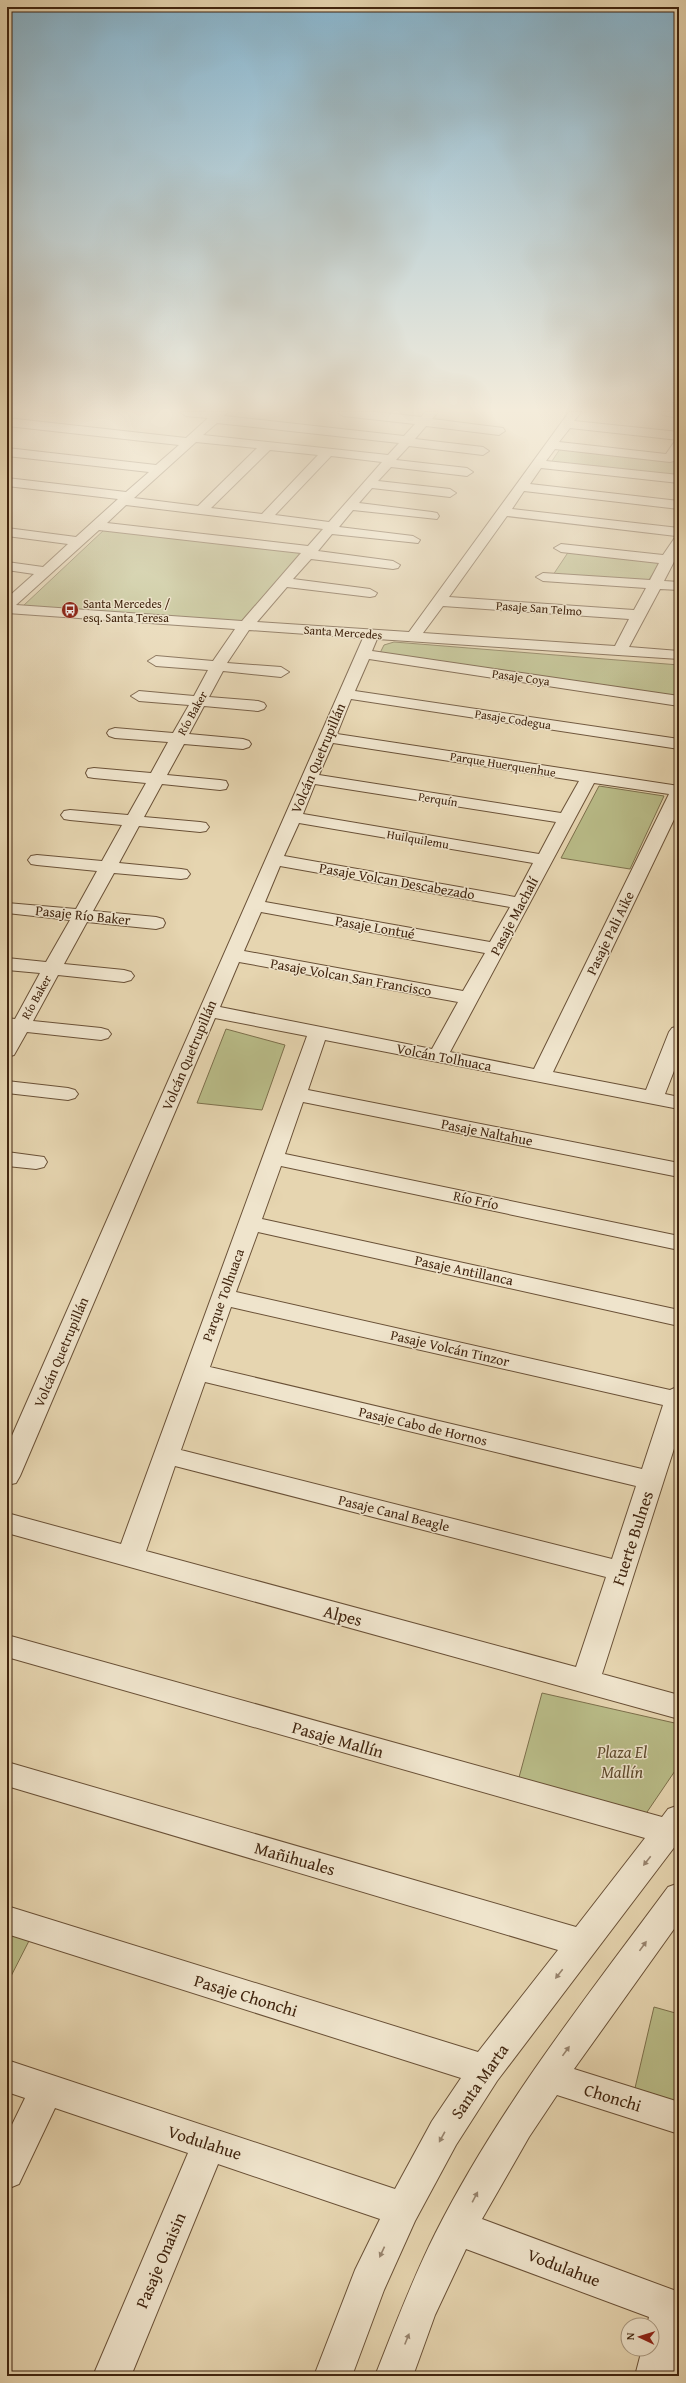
<svg xmlns="http://www.w3.org/2000/svg" width="686" height="2383" viewBox="0 0 686 2383" font-family="'Gentium Book Plus',serif">
	<style>
		.green { fill: #b9bc88; stroke: #7d704c }
		.lines { fill: none; stroke-linecap: round; stroke-linejoin: round }
		.minor-casing { stroke: #6a5137; stroke-width: 2 }
		.minor { fill: #efe4cc; fill-rule: evenodd }
		.oneway { fill: #98846e }
		.labels { text-anchor: middle; dominant-baseline: central; stroke-width: 3; stroke-linejoin: round; paint-order: stroke }
		.far-poi-label { font-size: 12px; fill: #41250f; stroke: #efe4cc; text-anchor: start }
		.far-street-label { font-size: 12px; fill: #41250f; stroke: #efe4cc }
		.street-label { font-size: 14px; fill: #41250f; stroke: #efe4cc }
		.near-street-label { font-size: 17px; fill: #41250f; stroke: #efe4cc }
		.near-park-label { font-size: 17px; font-style: italic; fill: #5f4b2d; stroke: #efe4cc }
	</style>
	<rect width="100%" height="100%" fill="#e6d5b0"/>
	<filter id="stains"><feTurbulence type="fractalNoise" baseFrequency=".005" numOctaves="4"/><feColorMatrix values="0 0 0 0 .2 0 0 0 0 .09 0 0 0 0 .02 0 0 0 .5 -.17"/></filter>
	<radialGradient id="worn" r=".72"><stop offset=".6" stop-color="#630" stop-opacity="0"/><stop offset="1" stop-color="#630" stop-opacity=".3"/></radialGradient>
	<g class="green">
		<path d="M 560,449 L 679,461 L 679,478 L 550,464 Z"/>
		<path d="M 105,529 L 307,553 L 240,624 L 23,606 Z"/>
		<path d="M 569,551 L 661,562 L 648,581 L 553,575 Z"/>
		<path d="M 394,642 L 679,665 L 679,697 L 379,655 L 384,645 Z"/>
		<path d="M 599,786 L 664,796 L 630,869 L 561,858 Z"/>
		<path d="M 226,1029 L 285,1045 L 262,1110 L 197,1103 Z"/>
		<path d="M 542,1693 L 679,1724 L 679,1765 L 645,1815 L 518,1781 Z"/>
		<path d="M 7,1927 L 32,1935 L 7,1984 Z"/>
		<path d="M 654,2007 L 679,2014 L 679,2102 L 635,2088 Z"/>
	</g>
	<g class="lines">
		<g class="minor-casing">
			<g id="minor">
				<path d="M 180,412 L 228,412 L 224,416 L 404,436 L 415,424 L 343,416 L 337,412 L 377,412 L 421,417 L 425,412 L 438,412 L 432,419 L 503,428 L 505,431 L 499,435 L 426,426 L 415,439 L 483,447 L 489,451 L 483,455 L 409,446 L 396,460 L 467,468 L 473,472 L 467,476 L 391,467 L 378,481 L 450,489 L 456,493 L 450,497 L 372,488 L 359,503 L 432,512 L 437,513 L 439,516 L 437,519 L 353,510 L 339,527 L 413,536 L 420,540 L 418,543 L 332,534 L 318,551 L 393,561 L 400,565 L 398,568 L 393,569 L 311,559 L 293,579 L 370,589 L 377,593 L 375,596 L 370,597 L 287,587 L 257,622 L 409,632 L 569,412 L 581,412 L 574,421 L 679,432 L 679,440 L 570,428 L 559,442 L 666,454 L 675,441 L 679,440 L 679,454 L 674,461 L 670,462 L 555,449 L 546,461 L 679,475 L 679,483 L 541,468 L 530,484 L 679,501 L 679,509 L 524,491 L 512,509 L 679,528 L 679,552 L 664,581 L 679,582 L 679,590 L 660,589 L 629,647 L 679,651 L 679,659 L 377,639 L 372,651 L 679,696 L 679,706 L 369,659 L 355,691 L 679,739 L 679,749 L 351,699 L 337,734 L 679,786 L 679,809 L 553,1072 L 646,1090 L 669,1032 L 672,1028 L 679,1026 L 679,1058 L 665,1094 L 679,1097 L 679,1109 L 325,1040 L 308,1090 L 679,1163 L 679,1177 L 303,1102 L 285,1154 L 679,1236 L 679,1250 L 281,1166 L 262,1219 L 679,1310 L 679,1326 L 258,1232 L 236,1292 L 670,1390 L 679,1386 L 679,1433 L 602,1674 L 679,1695 L 679,1719 L 7,1533 L 7,1513 L 121,1544 L 307,1036 L 215,1018 L 20,1476 L 16,1483 L 7,1485 L 7,1447 L 363,638 L 249,630 L 227,663 L 281,667 L 289,672 L 281,677 L 223,671 L 209,697 L 258,701 L 264,703 L 266,706 L 264,709 L 258,711 L 204,706 L 189,734 L 243,739 L 249,741 L 251,744 L 249,747 L 243,749 L 184,744 L 167,775 L 220,780 L 226,781 L 228,785 L 226,789 L 220,790 L 162,784 L 144,817 L 200,822 L 206,823 L 209,827 L 206,831 L 200,832 L 139,826 L 119,863 L 181,869 L 187,870 L 190,874 L 187,878 L 181,879 L 114,873 L 93,911 L 156,917 L 163,919 L 165,923 L 163,927 L 156,929 L 87,922 L 64,964 L 124,970 L 131,972 L 134,976 L 131,980 L 124,982 L 58,975 L 33,1021 L 101,1028 L 108,1030 L 111,1034 L 108,1038 L 101,1040 L 27,1032 L 14,1055 L 7,1057 L 7,1018 L 15,1019 L 40,973 L 7,970 L 7,958 L 46,962 L 70,920 L 7,913 L 7,903 L 76,909 L 97,871 L 37,865 L 31,864 L 28,860 L 31,856 L 37,855 L 102,861 L 122,825 L 70,820 L 64,819 L 61,815 L 64,811 L 70,810 L 128,815 L 146,783 L 94,778 L 88,777 L 86,773 L 88,769 L 94,768 L 151,773 L 168,742 L 115,738 L 109,736 L 107,733 L 109,730 L 115,728 L 173,733 L 189,705 L 139,701 L 131,696 L 139,691 L 194,696 L 208,670 L 156,666 L 148,661 L 156,656 L 213,661 L 235,629 L 7,613 L 7,598 L 34,574 L 7,570 L 7,562 L 43,567 L 68,544 L 7,536 L 7,528 L 76,537 L 118,499 L 7,486 L 7,478 L 126,492 L 149,472 L 7,456 L 7,448 L 156,465 L 179,445 L 7,426 L 7,418 L 186,438 L 208,418 L 186,416 ZM 217,423 L 399,443 L 388,455 L 203,435 ZM 196,442 L 257,448 L 198,506 L 134,498 ZM 270,450 L 318,455 L 262,514 L 211,508 ZM 331,456 L 382,462 L 329,522 L 275,515 ZM 126,505 L 323,529 L 308,546 L 107,523 ZM 507,516 L 676,536 L 663,555 L 561,544 L 554,548 L 561,552 L 659,563 L 650,580 L 543,573 L 536,577 L 543,581 L 646,588 L 634,610 L 449,597 ZM 99,530 L 301,553 L 242,621 L 16,605 ZM 443,606 L 629,619 L 615,646 L 423,633 ZM 333,743 L 579,781 L 561,813 L 319,775 ZM 594,783 L 669,794 L 534,1069 L 450,1052 ZM 315,784 L 556,822 L 539,854 L 303,814 ZM 299,823 L 533,863 L 515,897 L 284,856 ZM 280,866 L 510,907 L 490,942 L 265,902 ZM 261,912 L 485,953 L 463,991 L 244,951 ZM 239,962 L 458,1002 L 432,1049 L 220,1007 ZM 231,1307 L 663,1405 L 642,1469 L 210,1367 ZM 205,1382 L 636,1486 L 612,1559 L 181,1450 ZM 175,1466 L 606,1577 L 576,1667 L 146,1551 Z"/>
				<path d="M 661,412 L 679,412 L 679,418 L 663,415 Z"/>
				<path d="M 7,1081 L 68,1088 L 75,1090 L 78,1094 L 75,1098 L 68,1100 L 7,1093 Z"/>
				<path d="M 7,1152 L 44,1157 L 47,1162 L 44,1167 L 36,1169 L 7,1166 Z"/>
				<path d="M 7,1635 L 662,1817 L 668,1809 L 679,1805 L 679,1841 L 497,2081 L 456,2145 L 415,2221 L 384,2290 L 352,2376 L 314,2376 L 355,2270 L 380,2219 L 218,2164 L 131,2376 L 93,2376 L 188,2153 L 55,2108 L 19,2184 L 7,2189 L 7,2135 L 25,2098 L 7,2092 L 7,2060 L 395,2189 L 432,2121 L 461,2078 L 7,1934 L 7,1906 L 478,2052 L 558,1950 L 7,1786 L 7,1762 L 576,1927 L 645,1838 L 7,1657 Z"/>
				<path d="M 679,1883 L 679,1922 L 574,2069 L 679,2102 L 679,2134 L 557,2095 L 529,2137 L 482,2219 L 679,2292 L 679,2348 L 673,2376 L 635,2376 L 642,2349 L 652,2349 L 652,2325 L 647,2325 L 649,2317 L 466,2249 L 435,2315 L 413,2376 L 375,2376 C 394,2328 412,2280 435,2234 C 498,2109 585,1999 668,1887 Z"/>
			</g>
		</g>
		<use href="#minor" class="minor"/>
	</g>
	<defs><path id="oneway-solid" d="M-6-.8H1V-3.2L6.5 0L1 3.2V.8H-6Z"/></defs>
	<g class="oneway">
		<use href="#oneway-solid" transform="translate(647 1861) rotate(128)"/>
		<use href="#oneway-solid" transform="translate(643 1946) rotate(-54)"/>
		<use href="#oneway-solid" transform="translate(559 1974) rotate(128)"/>
		<use href="#oneway-solid" transform="translate(566 2051) rotate(-54)"/>
		<use href="#oneway-solid" transform="translate(442 2137) rotate(119)"/>
		<use href="#oneway-solid" transform="translate(475 2197) rotate(-62)"/>
		<use href="#oneway-solid" transform="translate(382 2252) rotate(115)"/>
		<use href="#oneway-solid" transform="translate(407 2339) rotate(-68)"/>
	</g>
	<linearGradient id="sky" x2="0" y2="1"><stop stop-color="#87b6d0"/><stop offset="0.55" stop-color="#f4ecdb"/><stop offset="1" stop-color="#f4ecdb" stop-opacity="0"/></linearGradient>
	<rect width="686" height="746" fill="url(#sky)"/>
	<defs>
		<g id="bus-disc" transform="scale(0.9)"><circle r="9.5" fill="#8f2418" stroke="#efe4cc"/><path d="M-5-6H5V4H4V6H2V4H-2V6H-4V4H-5ZM-3.5-4V0h7V-4ZM-3.5 1.2v1.5H-2V1.2ZM2 1.2v1.5H3.5V1.2Z" fill="#fff"/></g>
	</defs>
	<g fill-rule="evenodd">
		<use href="#bus-disc" x="70" y="610"/>
	</g>
	<g class="labels">
		<g class="far-poi-label">
			<text x="83" y="603">Santa Mercedes /<tspan x="83" dy="14">esq. Santa Teresa</tspan></text>
		</g>
		<g class="far-street-label">
			<text transform="translate(539 608) rotate(4)">Pasaje San Telmo</text>
			<text transform="translate(343 632) rotate(4)">Santa Mercedes</text>
			<text transform="translate(521 677) rotate(8)">Pasaje Coya</text>
			<text transform="translate(192 713) rotate(-61)">Río Baker</text>
			<text transform="translate(513 719) rotate(9)">Pasaje Codegua</text>
			<text transform="translate(503 764) rotate(9)">Parque Huerquenhue</text>
			<text transform="translate(438 799) rotate(9)">Perquín</text>
			<text transform="translate(418 839) rotate(10)">Huilquilemu</text>
			<text transform="translate(36 997) rotate(-61)">Río Baker</text>
		</g>
		<g class="street-label">
			<text transform="translate(318 758) rotate(-67)">Volcán Quetrupillán</text>
			<text transform="translate(397 881) rotate(10)">Pasaje Volcan Descabezado</text>
			<text transform="translate(83 915) rotate(6)">Pasaje Río Baker</text>
			<text transform="translate(514 916) rotate(-62)">Pasaje Machalí</text>
			<text transform="translate(375 927) rotate(10)">Pasaje Lontué</text>
			<text transform="translate(610 933) rotate(-64)">Pasaje Pali Aike</text>
			<text transform="translate(351 977) rotate(10)">Pasaje Volcan San Francisco</text>
			<text transform="translate(189 1055) rotate(-67)">Volcán Quetrupillán</text>
			<text transform="translate(444 1057) rotate(11)">Volcán Tolhuaca</text>
			<text transform="translate(487 1132) rotate(11)">Pasaje Naltahue</text>
			<text transform="translate(476 1200) rotate(12)">Río Frío</text>
			<text transform="translate(464 1270) rotate(12)">Pasaje Antillanca</text>
			<text transform="translate(223 1295) rotate(-70)">Parque Tolhuaca</text>
			<text transform="translate(450 1348) rotate(13)">Pasaje Volcán Tinzor</text>
			<text transform="translate(61 1352) rotate(-67)">Volcán Quetrupillán</text>
			<text transform="translate(423 1426) rotate(13)">Pasaje Cabo de Hornos</text>
			<text transform="translate(394 1513) rotate(14)">Pasaje Canal Beagle</text>
		</g>
		<g class="near-street-label">
			<text transform="translate(632 1538) rotate(-72)">Fuerte Bulnes</text>
			<text transform="translate(343 1615) rotate(15)">Alpes</text>
			<text transform="translate(338 1739) rotate(16)">Pasaje Mallín</text>
			<text transform="translate(295 1858) rotate(16)">Mañihuales</text>
			<text transform="translate(246 1995) rotate(17)">Pasaje Chonchi</text>
			<text transform="translate(479 2081) rotate(-55)">Santa Marta</text>
			<text transform="translate(613 2097) rotate(17)">Chonchi</text>
			<text transform="translate(205 2142) rotate(18)">Vodulahue</text>
			<text transform="translate(160 2260) rotate(-67)">Pasaje Onaisin</text>
			<text transform="translate(564 2267) rotate(21)">Vodulahue</text>
		</g>
		<g class="near-park-label">
			<text x="622" y="1751">Plaza El<tspan x="622" dy="20">Mallín</tspan></text>
		</g>
	</g>
	<rect width="686" height="2383" fill="none" stroke="#e6d5b0" stroke-width="24"/>
	<rect x="8" y="8" width="670" height="2367" fill="none" stroke="#41250f" stroke-width="2"/>
	<rect x="12" y="12" width="662" height="2359" fill="none" stroke="#41250f"/>
	<g transform="translate(640 2337) rotate(274)"><circle r="19" fill="#efe4cc" stroke="#a99880"/>
	<path d="M0-3L7 15L0 10L-7 15Z" fill="#8f2418"/>
	<text y="-6" font-size="11" font-weight="bold" text-anchor="middle" fill="#41250f">N</text>
	</g>
	<rect width="100%" height="100%" filter="url(#stains)"/>
	<rect width="100%" height="100%" fill="url(#worn)"/>
</svg>
